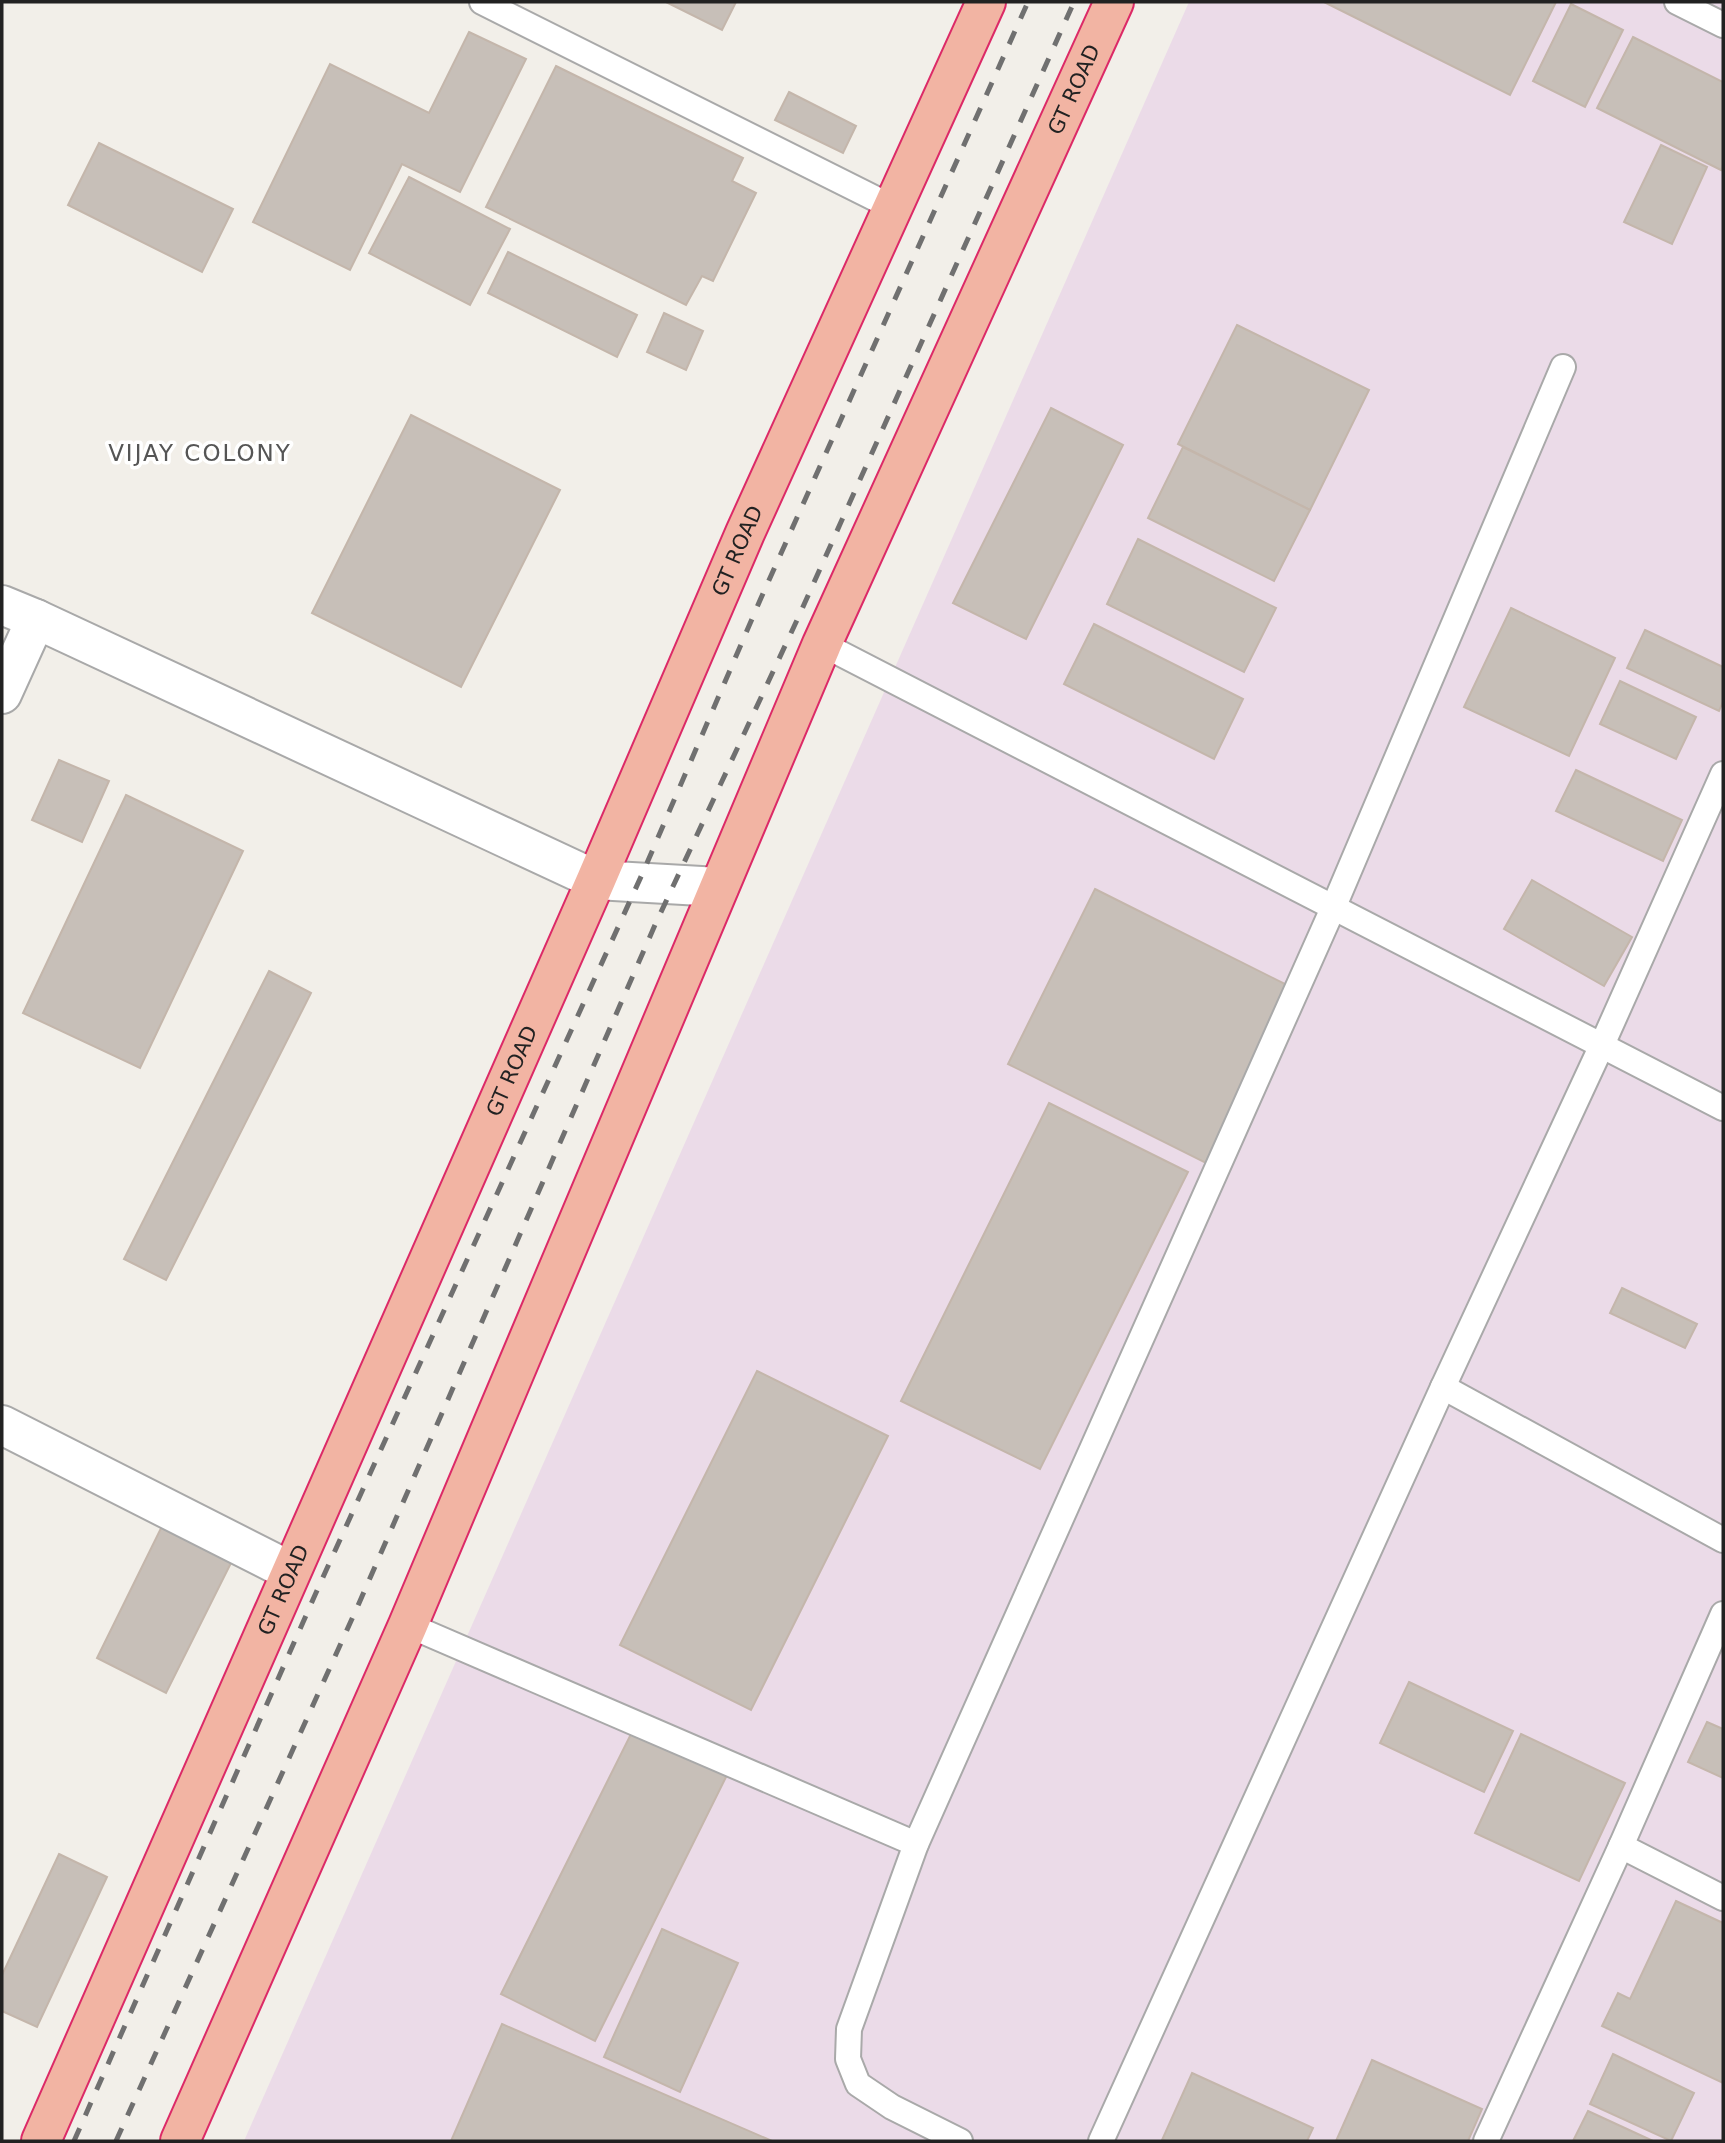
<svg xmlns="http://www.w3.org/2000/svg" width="1725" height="2143" viewBox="0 0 1725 2143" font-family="'DejaVu Sans',sans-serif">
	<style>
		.industrial { fill: #ebdbe8 }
		.building { fill: #c7bfb8; stroke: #c4b6ab; stroke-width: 2 }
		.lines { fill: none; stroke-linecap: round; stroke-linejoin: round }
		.service-casing { stroke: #a9a9a9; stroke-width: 28 }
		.minor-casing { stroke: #a9a9a9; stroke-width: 42 }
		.trunk-casing { stroke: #dc2a67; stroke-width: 42 }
		.service { stroke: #fff; stroke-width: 24 }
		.minor { stroke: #fff; stroke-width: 38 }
		.trunk { stroke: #f2b4a3; stroke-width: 38 }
		.rail { stroke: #707070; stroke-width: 5; stroke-dasharray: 14 14; stroke-linecap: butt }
		.labels { text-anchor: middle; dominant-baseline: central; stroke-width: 7; stroke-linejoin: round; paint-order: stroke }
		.street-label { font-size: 21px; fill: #222; stroke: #fff }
		.neighbourhood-label { font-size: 23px; letter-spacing: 2px; fill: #555; stroke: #fff }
	</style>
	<rect width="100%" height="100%" fill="#f2efe9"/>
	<path class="industrial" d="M 1189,2 L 1723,2 L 1723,2141 L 244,2141 Z"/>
	<g class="building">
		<path d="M 666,2 L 736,2 L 722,30 Z"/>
		<path d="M 1324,2 L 1556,2 L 1510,95 Z"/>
		<path d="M 1571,4 L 1623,30 L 1585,107 L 1533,81 Z"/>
		<path d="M 469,32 L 526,59 L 460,192 L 402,164 L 350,270 L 253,222 L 330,64 L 429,113 Z"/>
		<path d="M 1633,37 L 1723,82 L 1723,165 L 1721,170 L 1597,108 Z"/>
		<path d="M 556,66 L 743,158 L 732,181 L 756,193 L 713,281 L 702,276 L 686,305 L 486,207 Z"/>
		<path d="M 789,92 L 856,126 L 843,153 L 775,120 Z"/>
		<path d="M 99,143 L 233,209 L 202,272 L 68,205 Z"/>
		<path d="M 1661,145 L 1707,167 L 1672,244 L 1624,222 Z"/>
		<path d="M 409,177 L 510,229 L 470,305 L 369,253 Z"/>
		<path d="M 508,252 L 637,315 L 617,357 L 488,293 Z"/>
		<path d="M 664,313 L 703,331 L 686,370 L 647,352 Z"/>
		<path d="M 1237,325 L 1369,390 L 1310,510 L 1178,444 Z"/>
		<path d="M 1051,408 L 1123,445 L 1026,639 L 953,603 Z"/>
		<path d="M 411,415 L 560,490 L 461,687 L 312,613 Z"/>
		<path d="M 1183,447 L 1310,510 L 1274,581 L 1148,518 Z"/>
		<path d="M 1138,539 L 1276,608 L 1244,672 L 1107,604 Z"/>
		<path d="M 1511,608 L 1615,658 L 1569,756 L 1464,707 Z"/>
		<path d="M 1094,624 L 1243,699 L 1214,759 L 1064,684 Z"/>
		<path d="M 1645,630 L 1723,667 L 1723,702 L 1719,711 L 1627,668 Z"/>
		<path d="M 1620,681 L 1696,717 L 1676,759 L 1600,724 Z"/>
		<path d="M 59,760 L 109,781 L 82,842 L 32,820 Z"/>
		<path d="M 1576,770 L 1682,820 L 1663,861 L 1556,811 Z"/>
		<path d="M 126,795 L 243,851 L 140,1068 L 23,1013 Z"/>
		<path d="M 1532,880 L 1632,937 L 1604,986 L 1504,929 Z"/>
		<path d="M 1095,889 L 1295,989 L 1208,1164 L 1008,1064 Z"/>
		<path d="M 269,971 L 311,993 L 166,1280 L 124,1259 Z"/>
		<path d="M 1049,1103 L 1188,1172 L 1040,1469 L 901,1401 Z"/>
		<path d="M 1622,1288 L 1697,1324 L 1685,1348 L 1610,1313 Z"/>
		<path d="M 757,1371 L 888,1436 L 751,1710 L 620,1645 Z"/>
		<path d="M 169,1512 L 239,1547 L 166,1693 L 97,1658 Z"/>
		<path d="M 1409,1682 L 1513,1731 L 1484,1792 L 1380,1743 Z"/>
		<path d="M 1707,1722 L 1723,1729 L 1723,1778 L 1688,1762 Z"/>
		<path d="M 635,1726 L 728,1773 L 595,2041 L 501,1994 Z"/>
		<path d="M 1521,1734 L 1625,1783 L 1579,1881 L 1475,1833 Z"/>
		<path d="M 59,1854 L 107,1877 L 37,2027 L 2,2011 L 2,1975 Z"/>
		<path d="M 1676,1901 L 1723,1923 L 1723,2083 L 1602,2026 L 1618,1993 L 1630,1999 Z"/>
		<path d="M 662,1929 L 738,1963 L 680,2092 L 604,2057 Z"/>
		<path d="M 502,2024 L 772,2141 L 451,2141 Z"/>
		<path d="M 1613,2054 L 1694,2093 L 1671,2141 L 1590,2104 Z"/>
		<path d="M 1372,2060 L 1482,2109 L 1468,2141 L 1336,2141 Z"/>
		<path d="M 1192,2073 L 1313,2128 L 1307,2141 L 1166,2141 L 1162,2140 Z"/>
		<path d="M 1588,2111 L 1653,2141 L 1573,2141 Z"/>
	</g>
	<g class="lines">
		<g class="service-casing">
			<g id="service">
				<path d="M 482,2 L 892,207"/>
				<path d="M 1677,2 L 1723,25"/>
				<path d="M 822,644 L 1723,1108"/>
				<path d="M 1443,1387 L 1723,1540"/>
				<path d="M 408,1625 L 916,1844"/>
				<path d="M 1621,1846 L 1723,1898"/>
				<path d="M 960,2141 L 892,2107 L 858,2084 L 848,2059 L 849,2029 L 916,1844 L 1334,906 L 1563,367"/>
				<path d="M 1101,2141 L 1443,1387 L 1602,1045 L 1723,774"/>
				<path d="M 1486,2141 L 1621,1846 L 1723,1614"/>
			</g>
		</g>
		<g class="minor-casing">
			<g id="minor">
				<path d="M 2,605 L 36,619 L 596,880 L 719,887"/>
				<path d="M 2,694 L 36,619"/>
				<path d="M 2,1425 L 290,1571"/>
			</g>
		</g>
		<g class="trunk-casing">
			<g id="trunk">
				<path id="s1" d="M 41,2141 L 596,880 L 745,533 L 986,2"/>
				<path id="s2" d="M 180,2141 L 408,1625 L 822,644 L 1114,2"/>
			</g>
		</g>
		<use href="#service" class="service"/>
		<use href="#minor" class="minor"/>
		<use href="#trunk" class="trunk"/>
		<g class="rail">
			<path d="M 74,2141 L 319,1586 L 644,870 L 761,598 L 1028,2"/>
			<path d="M 116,2141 L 360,1601 L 655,925 L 798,618 L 1074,2"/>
		</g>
	</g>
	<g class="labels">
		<g class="street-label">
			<text stroke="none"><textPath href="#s2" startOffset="2238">GT ROAD</textPath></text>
			<text stroke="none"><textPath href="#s1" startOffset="1736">GT ROAD</textPath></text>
			<text stroke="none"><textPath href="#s1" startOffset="1169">GT ROAD</textPath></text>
			<text stroke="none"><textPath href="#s1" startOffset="602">GT ROAD</textPath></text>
		</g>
		<g class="neighbourhood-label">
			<text x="200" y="453">VIJAY COLONY</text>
		</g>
	</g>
	<rect width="1725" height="2143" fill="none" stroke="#222222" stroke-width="7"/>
</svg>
